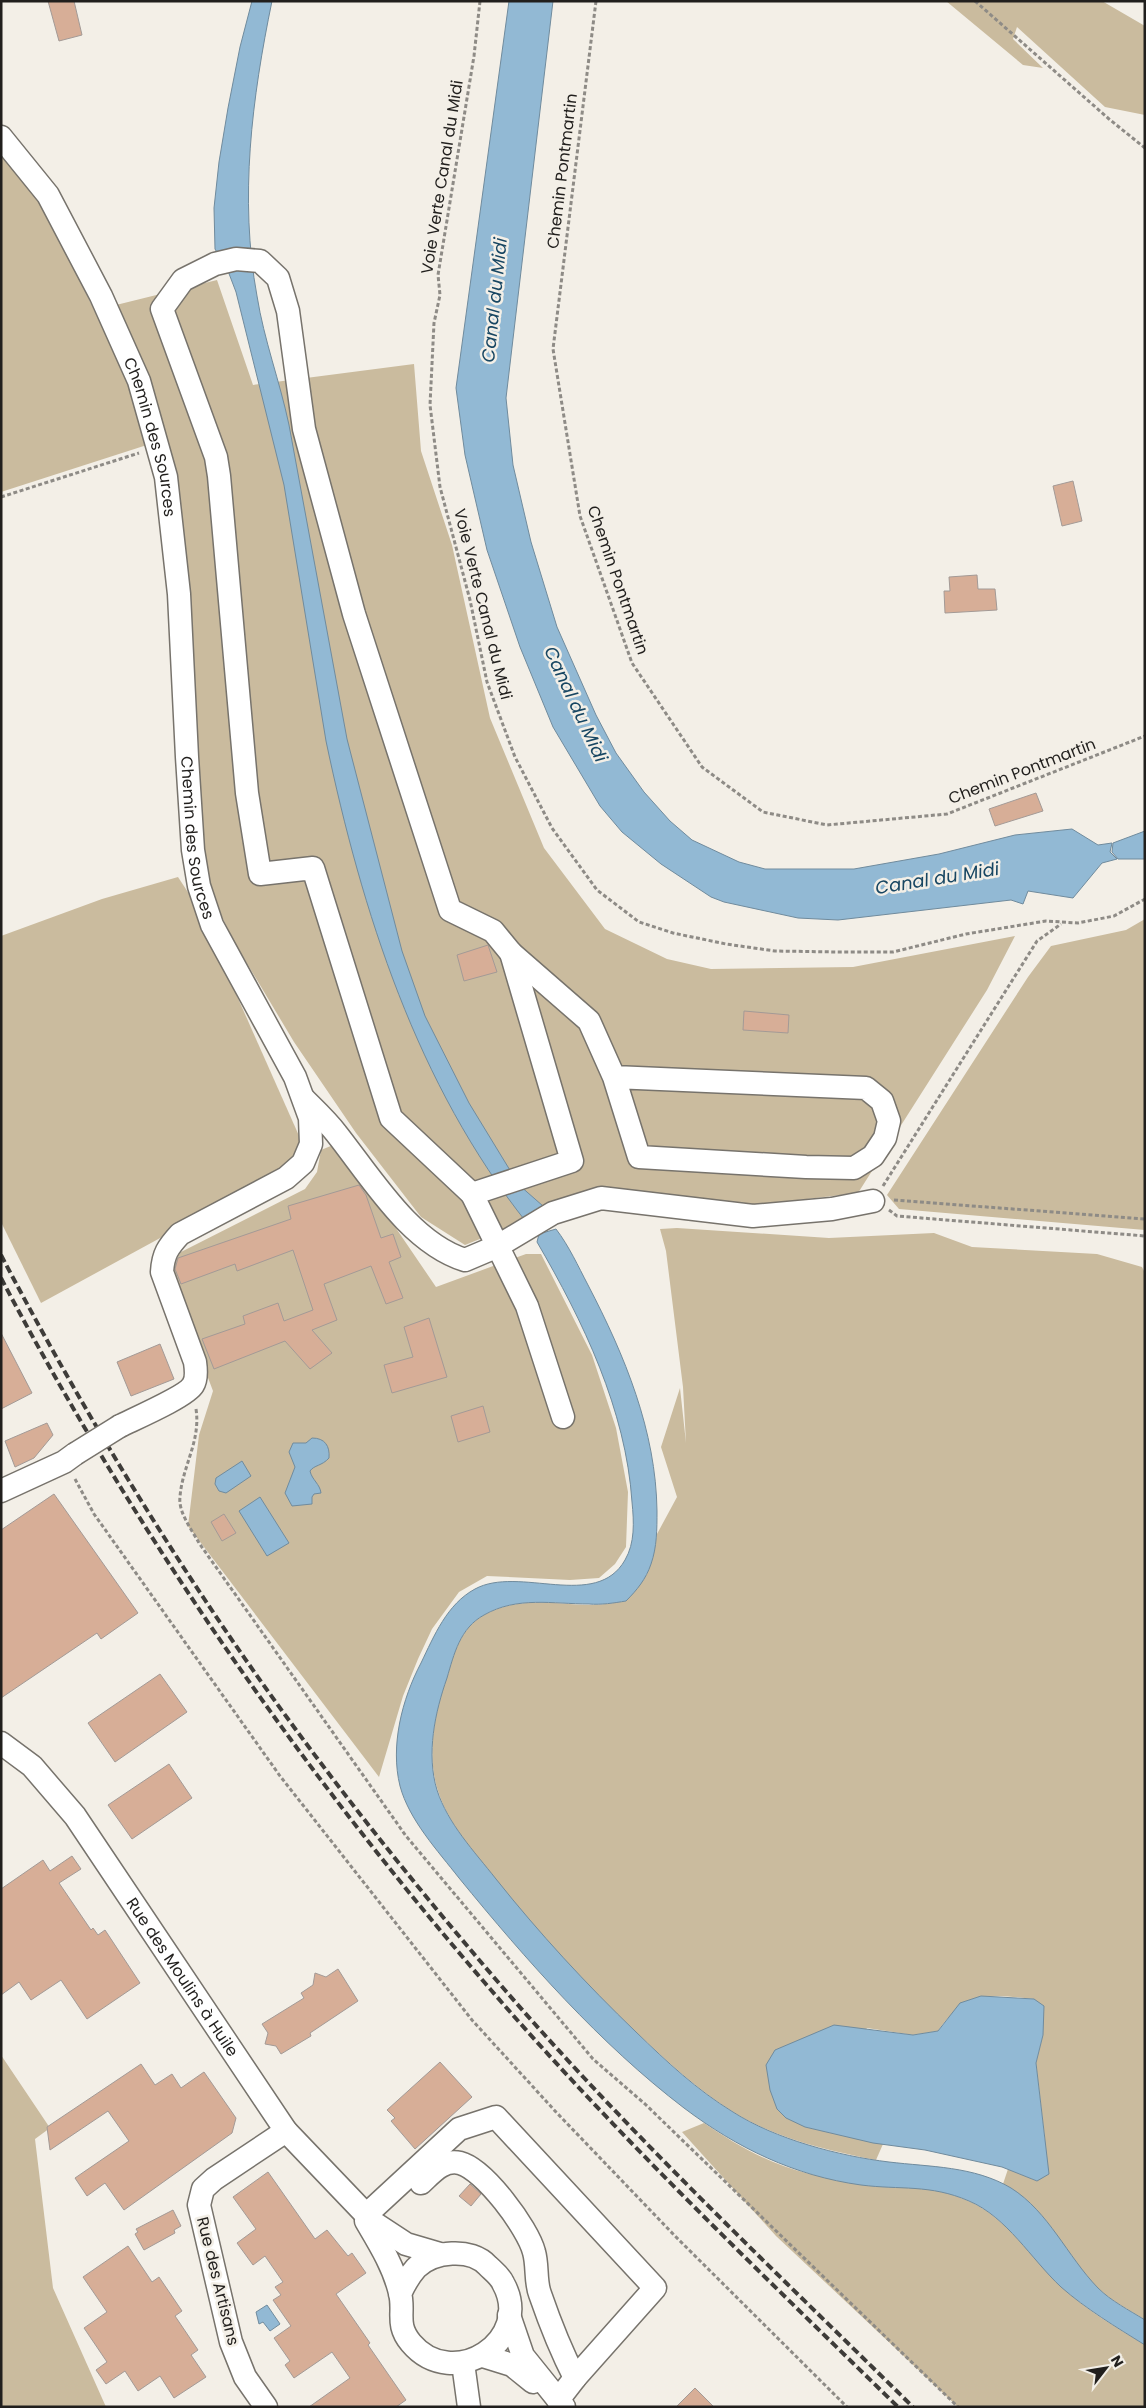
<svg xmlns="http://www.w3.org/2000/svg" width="1146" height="2408" viewBox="0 0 1146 2408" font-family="Poppins,sans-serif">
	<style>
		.green { fill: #cabb9e }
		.water { fill: #92b9d4; stroke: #708b9d }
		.building { fill: #d7ae97; stroke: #a39a96 }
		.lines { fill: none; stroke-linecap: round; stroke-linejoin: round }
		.minor-casing { stroke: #77736c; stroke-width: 25 }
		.path { stroke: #8e8b86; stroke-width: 3; stroke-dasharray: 4 2.5; stroke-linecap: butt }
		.minor { stroke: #fff; stroke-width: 22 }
		.rail { stroke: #3e3c39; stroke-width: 4; stroke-dasharray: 8 4; stroke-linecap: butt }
		.minor-bridge-casing { stroke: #77736c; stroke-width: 25; stroke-linecap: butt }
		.minor-bridge { stroke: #fff; stroke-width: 22 }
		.labels { text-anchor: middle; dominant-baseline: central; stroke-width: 5; stroke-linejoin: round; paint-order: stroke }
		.street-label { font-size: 16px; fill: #211f1d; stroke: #f3efe7 }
		.water-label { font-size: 18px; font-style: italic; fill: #174662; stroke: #f3efe7 }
	</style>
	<rect width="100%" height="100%" fill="#f3efe7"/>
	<g class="green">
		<path d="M 946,1 L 1102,1 L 1145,26 L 1145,115 L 1105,107 L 1017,27 L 1013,39 L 1043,68 L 1023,65 Z"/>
		<path d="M 1,153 L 42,204 L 133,389 L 150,444 L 1,492 Z"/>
		<path d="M 217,280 L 253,385 L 414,364 L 421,451 L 452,545 L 490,718 L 544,848 L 605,929 L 667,959 L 711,969 L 853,967 L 1015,936 L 987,990 L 858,1193 L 755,1205 L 707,1202 L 612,1188 L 567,1198 L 517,1224 L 465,1245 L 421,1217 L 356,1133 L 294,1042 L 236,945 L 216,905 L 207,875 L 200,823 L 191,628 L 116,305 Z"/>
		<path d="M 178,877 L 197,906 L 300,1138 L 297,1156 L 283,1171 L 41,1303 L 1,1222 L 1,936 L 102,899 Z"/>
		<path d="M 1145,919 L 1145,1230 L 899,1209 L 887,1195 L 1028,977 L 1051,946 L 1126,930 Z"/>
		<path d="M 338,1143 L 436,1287 L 526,1254 L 541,1254 L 592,1355 L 616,1428 L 628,1492 L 626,1547 L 615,1564 L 599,1578 L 570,1580 L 487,1576 L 459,1592 L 432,1629 L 418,1659 L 403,1696 L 379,1777 L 188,1526 L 199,1435 L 213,1391 L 168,1272 L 181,1252 L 305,1189 L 317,1172 L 321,1150 Z"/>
		<path d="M 677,1228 L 829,1238 L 934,1233 L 972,1247 L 1097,1254 L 1142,1267 L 1145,1273 L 1145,2320 C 1130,2310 1113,2302 1100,2290 C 1064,2258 1048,2207 1003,2184 L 1008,2169 L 1037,2181 L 1045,2139 L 1036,2063 L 1043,2035 L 1034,1999 C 991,1994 965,1991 938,2031 L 913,2035 L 867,2028 L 805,2127 L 883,2144 L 876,2160 C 829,2151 777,2139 735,2113 C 699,2091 669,2063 638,2034 C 587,1986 540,1935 496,1880 C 474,1852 449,1825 438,1791 C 427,1758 434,1717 444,1685 C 453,1659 458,1629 484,1615 C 518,1596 553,1604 589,1605 C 602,1605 614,1603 626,1601 L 647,1574 L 653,1557 L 657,1534 L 677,1497 L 661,1447 L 680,1388 L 686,1443 L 683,1387 L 666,1251 L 660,1229 Z"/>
		<path d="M 1,2055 L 50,2128 L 35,2139 L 53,2288 L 106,2407 L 1,2407 Z"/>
		<path d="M 704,2123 C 735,2144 769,2164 806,2173 C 858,2185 916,2179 966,2200 C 1007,2216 1032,2260 1064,2289 C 1088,2311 1117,2328 1145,2345 L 1145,2407 L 958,2407 L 776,2236 L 682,2132 Z"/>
	</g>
	<g class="water">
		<path d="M 252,1 L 272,1 C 252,98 239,198 257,296 C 264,340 280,382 289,425 L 347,739 L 402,951 L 425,1016 L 469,1103 L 519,1185 L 543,1206 L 527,1223 C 417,1085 362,912 326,741 L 284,485 L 236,292 L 228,271 L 215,249 L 214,208 L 219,162 L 228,108 L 240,47 Z"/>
		<path d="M 509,1 L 553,1 L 506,398 L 513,465 L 531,542 L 557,627 L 596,715 L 616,753 L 644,792 L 670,821 L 692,840 L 739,862 L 765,869 L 854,869 L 939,854 L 1015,835 L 1072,829 L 1098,845 L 1112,843 L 1110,852 L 1117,859 L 1102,863 L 1073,898 L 1028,891 L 1023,904 L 1011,900 L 838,920 L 798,918 L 724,902 L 711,897 L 661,864 L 622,832 L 600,806 L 553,727 L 520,647 L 487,550 L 465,455 L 456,388 Z"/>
		<path d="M 1145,831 L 1145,859 L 1118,859 L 1112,852 L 1113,843 Z"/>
		<path d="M 556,1229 C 569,1246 578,1266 588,1285 C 625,1356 656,1431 657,1511 C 657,1529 657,1547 651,1564 C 646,1579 637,1590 626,1601 C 614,1603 601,1605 589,1604 C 553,1604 517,1596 484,1615 C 460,1628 454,1654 447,1678 C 435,1712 426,1754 437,1790 C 448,1824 474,1851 496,1879 C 539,1933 586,1984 636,2032 C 667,2062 697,2090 733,2112 C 775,2139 839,2156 889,2162 C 930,2167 974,2166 1011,2188 C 1049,2212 1067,2256 1098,2288 C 1111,2301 1129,2310 1145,2320 L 1145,2345 C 1116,2327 1086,2309 1061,2287 C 1031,2259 1007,2217 969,2201 C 930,2184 900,2190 861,2185 C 795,2176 737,2148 684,2108 C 600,2044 526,1960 459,1878 C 438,1851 409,1820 400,1786 C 390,1746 402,1699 421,1663 C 434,1636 447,1604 475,1589 C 519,1565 596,1611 625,1560 C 635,1543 634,1522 632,1502 C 626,1410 583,1321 537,1242 L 539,1234 Z"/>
		<path d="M 312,1438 C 325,1438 330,1446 329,1458 C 322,1466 314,1465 310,1471 C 312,1480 320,1484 321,1493 L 314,1494 L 312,1497 L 312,1504 L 292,1506 L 285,1493 L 295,1467 L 289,1452 L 293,1443 L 306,1443 Z"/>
		<path d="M 242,1461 L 251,1476 L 226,1493 L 219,1491 L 215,1484 L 216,1478 Z"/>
		<path d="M 260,1497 L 289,1543 L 267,1556 L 239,1511 Z"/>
		<path d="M 981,1996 L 1034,1999 L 1044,2006 L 1043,2035 L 1036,2063 L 1049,2174 L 1037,2181 L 1002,2167 L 925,2150 L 873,2143 L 805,2127 L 786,2118 L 777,2109 L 770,2090 L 766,2065 L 775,2050 L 834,2025 L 913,2035 L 938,2031 L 960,2003 Z"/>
		<path d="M 267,2305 L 280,2324 L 270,2331 L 263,2322 L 259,2324 L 256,2312 Z"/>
	</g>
	<g class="building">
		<path d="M 48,1 L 74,1 L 82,35 L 59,41 Z"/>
		<path d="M 1073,481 L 1082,521 L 1062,526 L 1053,486 Z"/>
		<path d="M 977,575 L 978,589 L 995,589 L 997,610 L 945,613 L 944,591 L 950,591 L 949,577 Z"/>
		<path d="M 1036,793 L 1043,811 L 995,826 L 989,809 Z"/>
		<path d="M 488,945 L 497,972 L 464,981 L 457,955 Z"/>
		<path d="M 744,1011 L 789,1015 L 788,1033 L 743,1030 Z"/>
		<path d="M 359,1185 L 366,1195 L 381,1238 L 393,1234 L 401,1257 L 389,1262 L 403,1298 L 386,1304 L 371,1266 L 324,1284 L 337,1320 L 312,1330 L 332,1353 L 310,1369 L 285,1341 L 214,1369 L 202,1339 L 245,1324 L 243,1316 L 278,1303 L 284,1321 L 313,1310 L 293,1250 L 237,1271 L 235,1264 L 181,1284 L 175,1269 L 178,1258 L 291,1219 L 288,1206 Z"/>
		<path d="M 429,1318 L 447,1377 L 392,1393 L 384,1365 L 413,1357 L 404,1327 Z"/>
		<path d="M 1,1333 L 32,1393 L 1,1409 Z"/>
		<path d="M 160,1344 L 174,1379 L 131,1396 L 117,1362 Z"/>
		<path d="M 483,1406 L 490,1432 L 458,1442 L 451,1416 Z"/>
		<path d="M 47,1423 L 53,1435 L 34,1458 L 15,1467 L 5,1441 Z"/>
		<path d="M 54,1494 L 138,1613 L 101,1639 L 97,1633 L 1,1698 L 1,1530 Z"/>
		<path d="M 224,1514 L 236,1533 L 222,1541 L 211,1522 Z"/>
		<path d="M 160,1674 L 187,1712 L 115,1762 L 88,1723 Z"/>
		<path d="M 169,1764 L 192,1798 L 132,1839 L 108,1805 Z"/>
		<path d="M 72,1856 L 81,1869 L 59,1883 L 91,1930 L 93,1928 L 98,1935 L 105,1930 L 140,1983 L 87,2019 L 61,1980 L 31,2000 L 19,1982 L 1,1995 L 1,1889 L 43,1860 L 50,1871 Z"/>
		<path d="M 338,1969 L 358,2001 L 310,2033 L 311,2036 L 281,2054 L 276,2046 L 265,2044 L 268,2033 L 262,2024 L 304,1998 L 301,1993 L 313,1985 L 315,1973 L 326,1977 Z"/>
		<path d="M 440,2062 L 472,2097 L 415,2149 L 391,2121 L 395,2118 L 387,2110 Z"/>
		<path d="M 141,2064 L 155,2085 L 172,2074 L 181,2088 L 204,2072 L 236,2118 L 232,2133 L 124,2210 L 105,2183 L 87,2196 L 75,2178 L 129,2141 L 108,2111 L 50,2150 L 47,2127 Z"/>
		<path d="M 268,2172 L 315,2239 L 327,2230 L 348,2256 L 352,2253 L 366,2273 L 336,2294 L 370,2343 L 368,2345 L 406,2400 L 396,2407 L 309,2407 L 350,2378 L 332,2352 L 294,2378 L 285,2365 L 290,2361 L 274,2338 L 291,2326 L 273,2300 L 281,2295 L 275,2287 L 283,2282 L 265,2256 L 253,2265 L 237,2243 L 256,2229 L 233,2197 Z"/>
		<path d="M 470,2184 L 481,2194 L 471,2206 L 459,2196 Z"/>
		<path d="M 173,2210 L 181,2226 L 174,2230 L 175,2233 L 144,2250 L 135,2234 L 138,2232 L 136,2229 Z"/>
		<path d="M 128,2246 L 152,2282 L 159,2277 L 182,2311 L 175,2316 L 198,2350 L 191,2355 L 206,2377 L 174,2398 L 160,2376 L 138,2391 L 125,2371 L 106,2384 L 96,2370 L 107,2362 L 84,2328 L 107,2312 L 83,2277 Z"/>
		<path d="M 695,2388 L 714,2407 L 676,2407 Z"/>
	</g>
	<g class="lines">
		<g class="minor-casing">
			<g id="minor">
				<path id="s1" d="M 1,137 L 48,195 L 101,296 L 139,381 L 166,477 L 179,594 L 187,757 L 193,850 L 199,886 L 212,925 L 295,1077 L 310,1118 L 311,1144 L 303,1163 L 286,1178 L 180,1234 C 168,1247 163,1254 162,1272 L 195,1362 C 196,1369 197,1379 193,1385 C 187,1396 134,1419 120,1426"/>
				<path d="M 511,953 L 572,1161 L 472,1194 L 527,1306 L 563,1417"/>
				<path d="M 304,1099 C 315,1110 327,1121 336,1133 C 371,1177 410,1243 465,1260 L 498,1246 L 553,1213 L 601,1198 L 753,1216 L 832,1209 L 873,1201"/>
				<path d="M 472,1194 L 391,1118 L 313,868 L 260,874 L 247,793 L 219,476 L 216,457 L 162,309 L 183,280 L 215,264 L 236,259 L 260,261 L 278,278 L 288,311 L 304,429 L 354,614 L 450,910 L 493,931 L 511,953 L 589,1021 L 614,1077 L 639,1157 L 806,1167 L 854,1168 L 873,1156 L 885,1138 L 889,1121 L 882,1101 L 866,1088 L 614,1077"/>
				<path d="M 1,1491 L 64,1462 L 75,1454"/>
				<path id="s2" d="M 1,1743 L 32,1766 L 75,1816 L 286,2131 L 374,2223 L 406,2244 L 440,2254"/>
				<path d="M 421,2183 C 432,2173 443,2159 460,2163 C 484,2169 528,2228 534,2252 C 538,2266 535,2281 540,2294 C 550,2323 561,2351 575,2378 L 558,2400"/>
				<path d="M 366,2215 L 459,2129 L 496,2117 L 655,2288 L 575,2378"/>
				<path d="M 366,2221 C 379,2243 394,2267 400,2293 C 405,2312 395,2324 411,2343 C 453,2393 535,2340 503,2283 C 500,2276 493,2271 488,2266 C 471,2247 433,2251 416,2268 C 409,2276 404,2285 400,2294"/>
				<path d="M 509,2315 L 523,2356 L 564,2407"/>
				<path d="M 483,2356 L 512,2365 L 533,2382"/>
				<path d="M 463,2363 L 469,2407"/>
				<path d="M 266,2407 L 245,2377 L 231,2342 L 199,2205 L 203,2189 L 214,2179 L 286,2131"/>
			</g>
		</g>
		<g class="path">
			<path d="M 480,1 L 474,56 L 438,275 L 440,295 L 434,323 L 430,405 L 440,487 L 470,600 L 487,682 L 515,757 L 552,828 L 597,890 L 639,922 L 673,933 L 726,944 L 775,951 L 839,952 L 893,952 L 966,934 L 1046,921 L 1078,923 L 1114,916 L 1145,899"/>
			<path d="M 596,1 L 553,349 L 580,516 L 632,663 L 702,767 L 763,812 L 827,825 L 947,814 L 1145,736"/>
			<path d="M 975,1 L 1109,119 L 1145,148"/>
			<path d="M 1,497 L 139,453"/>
			<path d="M 883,1186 L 1037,941 L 1061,924"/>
			<path d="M 894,1200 L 1145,1219"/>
			<path d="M 889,1210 L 897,1216 L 1145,1236"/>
			<path d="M 196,1409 C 201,1441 182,1467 180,1497 C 178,1512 192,1530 199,1543 L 406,1836 L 593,2059 L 645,2104 L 958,2407"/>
			<path d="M 75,1479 L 94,1514 L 280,1776 L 472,2020 L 556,2112 L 675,2236 L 847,2407"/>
		</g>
		<use href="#minor" class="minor"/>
		<g class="rail">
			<path d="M 1,1255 C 63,1373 131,1489 205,1600 C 294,1734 394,1861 498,1982 C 627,2132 772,2268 913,2407"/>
			<path d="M 1,1278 C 136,1534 302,1772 491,1990 C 618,2137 759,2271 898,2407"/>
		</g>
		<g class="minor-bridge-casing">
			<path id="minor-bridge" d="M 75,1454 L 120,1426"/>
		</g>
		<use href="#minor-bridge" class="minor-bridge"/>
	</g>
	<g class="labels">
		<g class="street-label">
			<text transform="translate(562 171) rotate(-83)">Chemin Pontmartin</text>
			<text transform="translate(442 177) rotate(-81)">Voie Verte Canal du Midi</text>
			<text stroke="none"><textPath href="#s1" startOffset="339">Chemin des Sources</textPath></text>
			<text transform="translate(618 580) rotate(71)">Chemin Pontmartin</text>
			<text transform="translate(483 604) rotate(76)">Voie Verte Canal du Midi</text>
			<text transform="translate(1022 771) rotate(-21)">Chemin Pontmartin</text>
			<text stroke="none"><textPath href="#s1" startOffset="744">Chemin des Sources</textPath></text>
			<text stroke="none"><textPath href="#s2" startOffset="298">Rue des Moulins à Huile</textPath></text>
			<text transform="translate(218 2281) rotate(76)">Rue des Artisans</text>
		</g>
		<g class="water-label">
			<text transform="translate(494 300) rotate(-84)">Canal du Midi</text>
			<text transform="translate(576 704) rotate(65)">Canal du Midi</text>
			<text transform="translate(937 878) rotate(-9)">Canal du Midi</text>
		</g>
	</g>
	<rect width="1146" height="2408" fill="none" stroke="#211f1d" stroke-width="5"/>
	<g transform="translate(1106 2368) rotate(59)" stroke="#f3efe7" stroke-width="4" paint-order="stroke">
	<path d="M0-4L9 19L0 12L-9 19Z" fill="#211f1d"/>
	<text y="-8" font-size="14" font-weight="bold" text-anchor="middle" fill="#211f1d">N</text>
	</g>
</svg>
